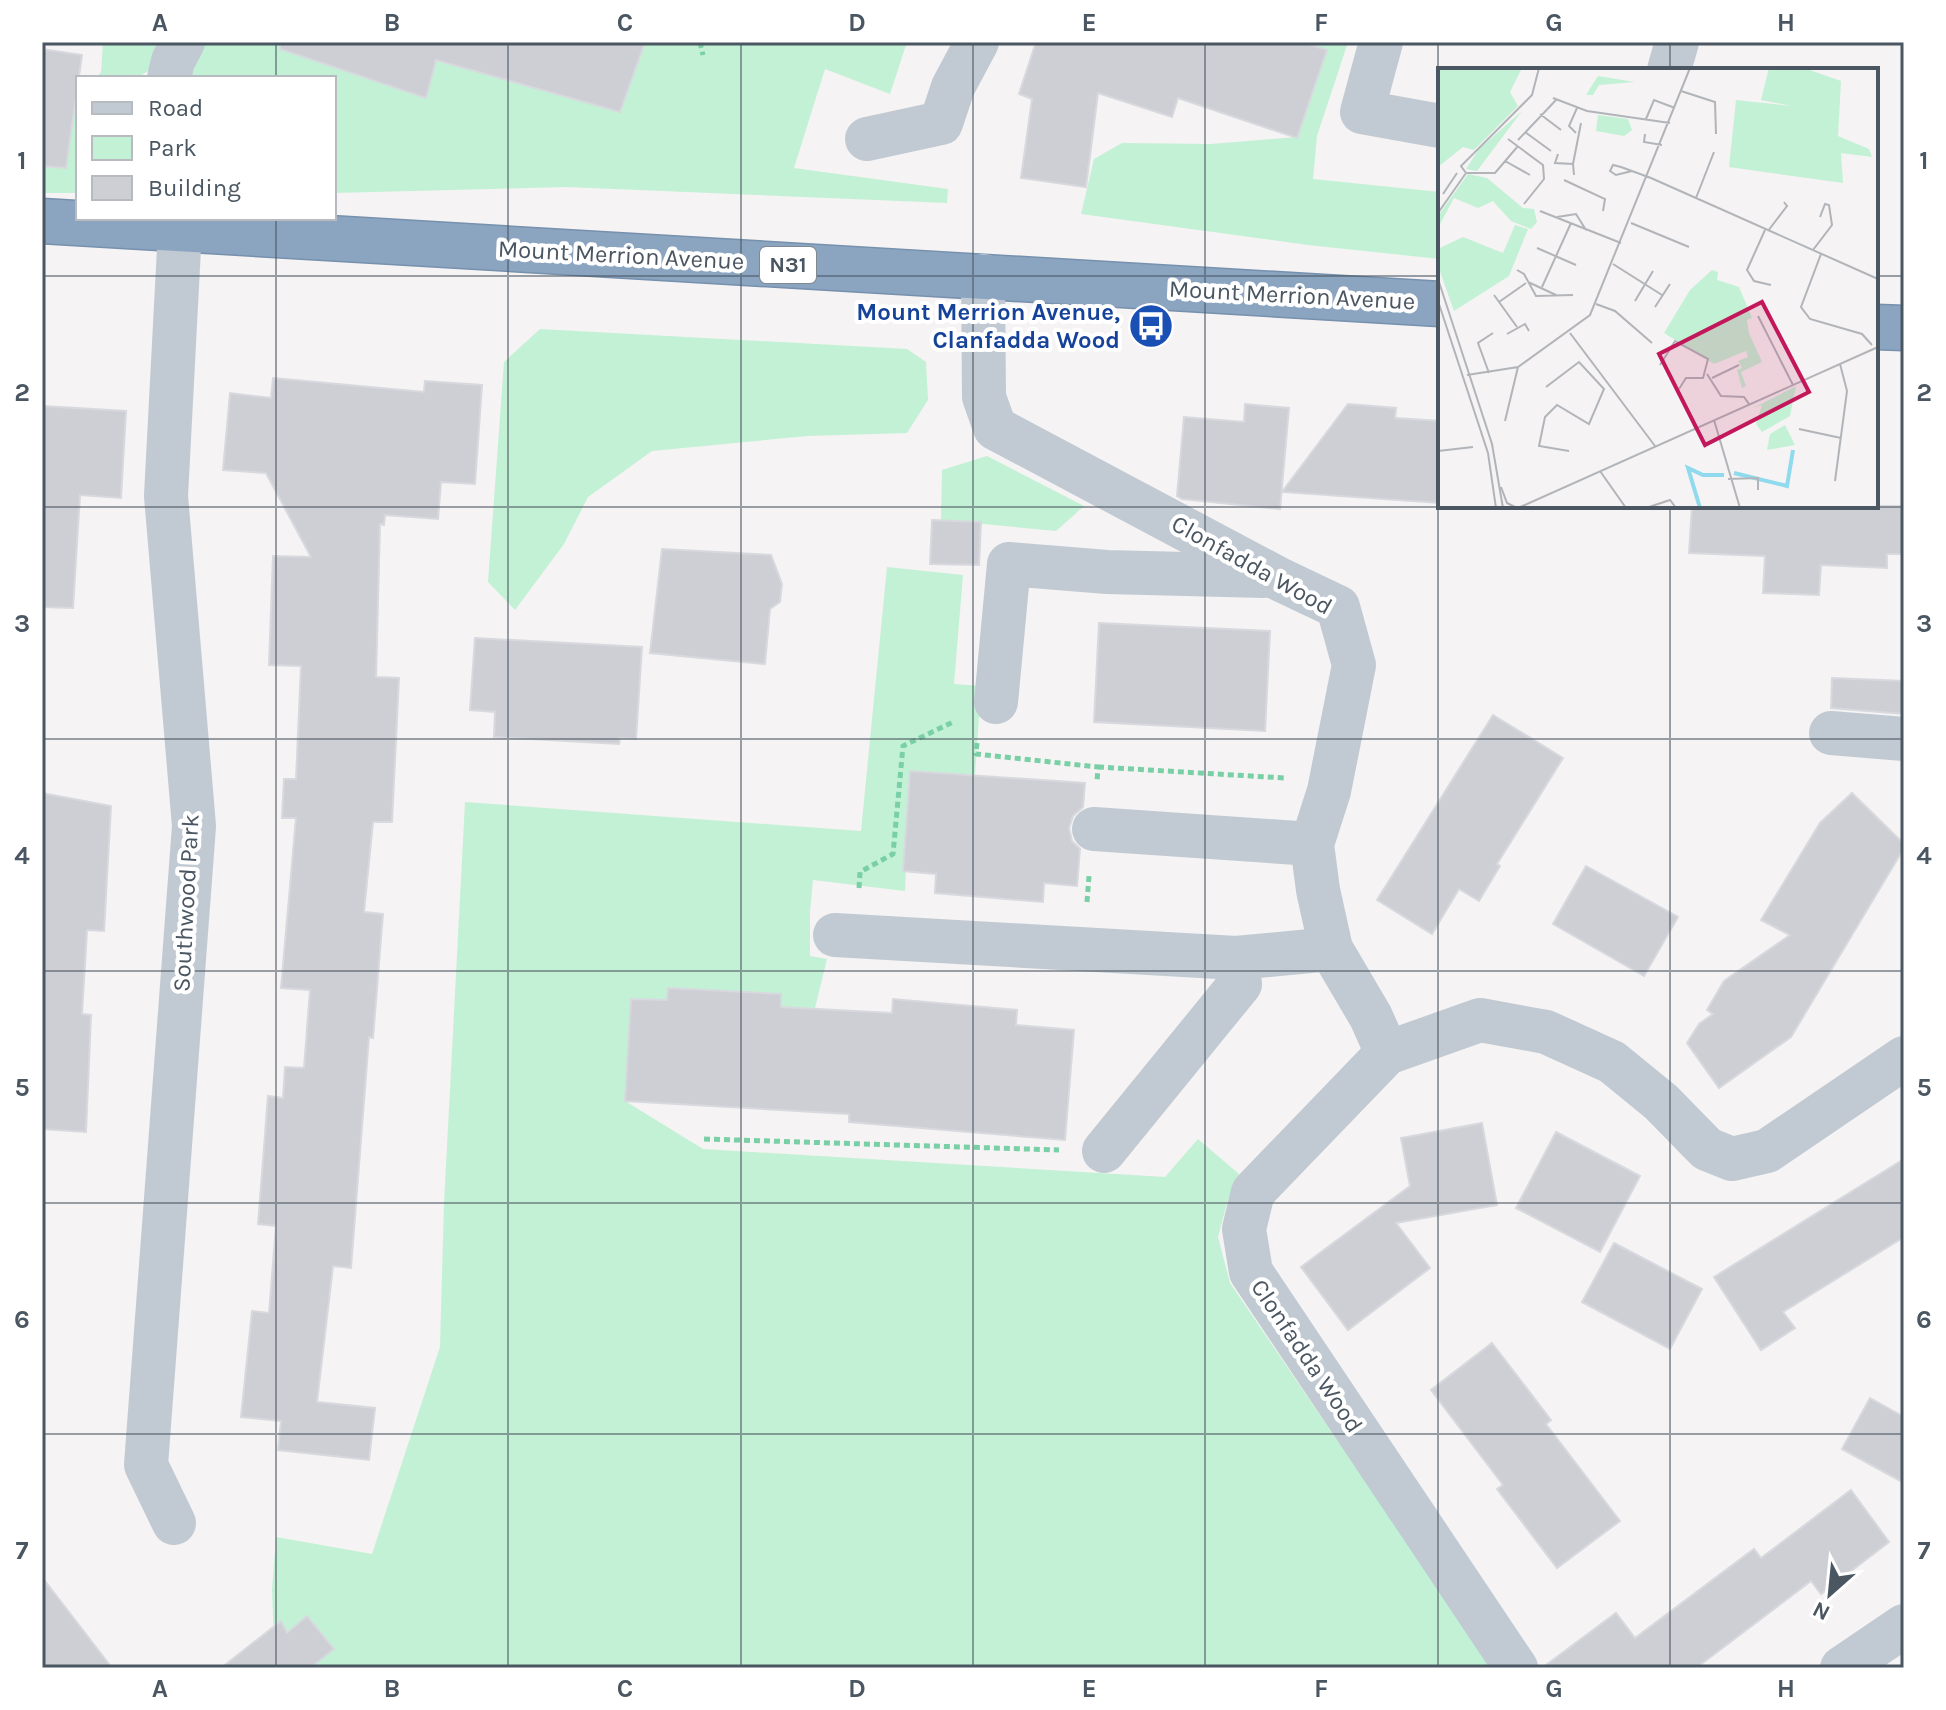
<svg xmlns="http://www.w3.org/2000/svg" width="1946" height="1710" viewBox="0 0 1946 1710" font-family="Karla,sans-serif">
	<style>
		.green { fill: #c3f1d5 }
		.building { fill: #cdcfd5; stroke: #d7d9de; stroke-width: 2 }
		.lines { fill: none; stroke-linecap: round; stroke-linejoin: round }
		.highway-casing { stroke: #7690ad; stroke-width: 47 }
		.path { stroke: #7ad0a6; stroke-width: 5; stroke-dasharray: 6 4; stroke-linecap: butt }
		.minor { stroke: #c1cad2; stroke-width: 44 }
		.highway { stroke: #8ba5c1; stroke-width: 44 }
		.grid { fill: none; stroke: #4a5661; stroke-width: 2; stroke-opacity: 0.55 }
		.labels { text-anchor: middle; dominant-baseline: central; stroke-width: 8; stroke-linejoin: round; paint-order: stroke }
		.shield { fill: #fff; stroke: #808990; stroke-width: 2 }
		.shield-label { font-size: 22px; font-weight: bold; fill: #4a5661 }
		.street-label { font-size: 24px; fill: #4a5661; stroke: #fff }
		.transit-label { font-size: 24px; font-weight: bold; fill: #164399; stroke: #fff; text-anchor: end }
		.inset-river { fill: none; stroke: #90daee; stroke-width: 4 }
		.inset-road { fill: none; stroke: #b1b4b9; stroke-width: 2 }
		.view { fill: #c2185b; fill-opacity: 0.15; stroke: #c2185b; stroke-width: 4 }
		.inset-edge { fill: none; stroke: #4a5661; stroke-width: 4 }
		.neatline { fill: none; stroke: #4a5661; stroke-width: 3 }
		.grid-label { font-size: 26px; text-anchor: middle; font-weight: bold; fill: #4a5661 }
	</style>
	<rect width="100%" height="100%" fill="#f5f3f3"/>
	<g class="green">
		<path d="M 103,42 L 167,42 C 145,84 141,78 96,78 L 101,72 Z"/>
		<path d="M 194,42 L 907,42 L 890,94 L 825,69 L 794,168 L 948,189 L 947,203 L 567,187 L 334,193 L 334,78 L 178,78 Z"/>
		<path d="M 1302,42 L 1348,42 L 1317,136 L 1313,179 L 1440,192 L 1440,259 L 1308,245 L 1081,214 L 1094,159 L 1122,143 L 1211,144 L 1297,137 L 1326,51 Z"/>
		<path d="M 78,107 L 78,193 L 42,193 L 42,143 L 59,135 Z"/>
		<path d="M 540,329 L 907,349 L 926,362 L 928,400 L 907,433 L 807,436 L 652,451 L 588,497 L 564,544 L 515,610 L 488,582 L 504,362 Z"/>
		<path d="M 987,456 L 1084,506 L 1056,531 L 941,520 L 942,470 Z"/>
		<path d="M 887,567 L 963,575 L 954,684 L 981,686 L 975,775 L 910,771 L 905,891 L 813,880 L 810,912 L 810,956 L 827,959 L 815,1008 L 781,1007 L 781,994 L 668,988 L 667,1001 L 631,999 L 625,1101 L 703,1149 L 1165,1177 L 1198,1139 L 1239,1174 L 1227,1203 L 1218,1237 L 1230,1283 L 1492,1668 L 275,1668 L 272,1590 L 276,1537 L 372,1554 L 440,1347 L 444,1204 L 465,802 L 861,831 Z"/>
	</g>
	<g class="building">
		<path d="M 281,42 L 645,42 L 620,112 L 436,60 L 426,98 L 280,49 Z"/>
		<path d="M 1036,42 L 1302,42 L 1327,50 L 1297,138 L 1178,98 L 1172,117 L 1098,93 L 1086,187 L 1021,178 L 1032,99 L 1019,94 Z"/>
		<path d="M 42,49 L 82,55 L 66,168 L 42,166 Z"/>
		<path d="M 273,378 L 424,392 L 425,381 L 482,385 L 475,484 L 441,482 L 438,519 L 385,515 L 384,525 L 380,524 L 376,677 L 399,678 L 392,822 L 373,822 L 364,912 L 383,914 L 373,1038 L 369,1037 L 351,1268 L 333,1266 L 317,1402 L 375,1408 L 369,1460 L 278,1450 L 281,1421 L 241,1417 L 252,1311 L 269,1313 L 276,1226 L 258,1224 L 268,1096 L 283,1098 L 285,1067 L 304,1068 L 310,990 L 281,988 L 296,818 L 282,818 L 284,779 L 296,779 L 301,666 L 269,665 L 273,556 L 311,557 L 266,473 L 223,470 L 230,393 L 271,398 Z"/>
		<path d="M 1245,404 L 1289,408 L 1280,509 L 1182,499 L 1177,496 L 1184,417 L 1244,422 Z"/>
		<path d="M 1348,404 L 1396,408 L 1395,418 L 1440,421 L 1440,503 L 1282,492 Z"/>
		<path d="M 42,406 L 126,411 L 121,498 L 80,495 L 73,608 L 42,607 Z"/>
		<path d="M 1692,506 L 1904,506 L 1904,554 L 1887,554 L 1887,568 L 1821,565 L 1819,595 L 1763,593 L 1765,556 L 1689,553 Z"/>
		<path d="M 932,520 L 981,522 L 979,565 L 930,564 Z"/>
		<path d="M 662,549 L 771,555 L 782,584 L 780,602 L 770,609 L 765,664 L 650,653 Z"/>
		<path d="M 1099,623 L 1270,631 L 1265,731 L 1094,722 Z"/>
		<path d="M 475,638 L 642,647 L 636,739 L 620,738 L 619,744 L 494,737 L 495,712 L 470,710 Z"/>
		<path d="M 1832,678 L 1904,681 L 1904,714 L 1831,708 Z"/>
		<path d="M 1493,715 L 1563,758 L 1497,864 L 1500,866 L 1479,901 L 1459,889 L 1432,934 L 1377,900 Z"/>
		<path d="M 910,771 L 1085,783 L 1083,807 L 1073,816 L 1069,828 L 1072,841 L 1080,849 L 1077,886 L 1044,883 L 1043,902 L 935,893 L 936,874 L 903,871 Z"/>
		<path d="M 42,793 L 111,806 L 104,931 L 87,930 L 82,1014 L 91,1015 L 86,1132 L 42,1129 Z"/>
		<path d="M 1852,793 L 1904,844 L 1904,848 L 1791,1037 L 1719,1088 L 1687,1043 L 1699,1024 L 1713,1014 L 1707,1010 L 1724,981 L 1790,935 L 1761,920 L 1820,823 Z"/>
		<path d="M 1586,866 L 1678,917 L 1644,976 L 1553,924 Z"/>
		<path d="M 668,988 L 781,994 L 781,1007 L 892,1013 L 893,999 L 1017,1010 L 1016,1025 L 1074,1030 L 1065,1140 L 849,1122 L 849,1114 L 625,1101 L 631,999 L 667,1000 Z"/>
		<path d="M 1482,1123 L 1497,1205 L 1396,1223 L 1430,1268 L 1348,1330 L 1301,1267 L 1410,1186 L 1401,1138 Z"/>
		<path d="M 1556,1132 L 1640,1176 L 1600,1252 L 1516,1208 Z"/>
		<path d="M 1904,1159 L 1904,1237 L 1783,1312 L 1795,1328 L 1761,1350 L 1714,1277 Z"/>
		<path d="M 1614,1243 L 1702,1289 L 1670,1349 L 1582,1302 Z"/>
		<path d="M 1492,1343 L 1551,1420 L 1546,1424 L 1620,1521 L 1557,1568 L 1497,1489 L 1503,1485 L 1431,1390 Z"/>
		<path d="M 1870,1398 L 1904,1417 L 1904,1483 L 1842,1449 Z"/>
		<path d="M 1851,1490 L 1889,1542 L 1821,1594 L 1811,1581 L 1696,1668 L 1542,1668 L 1616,1613 L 1635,1638 L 1754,1549 L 1761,1558 Z"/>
		<path d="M 42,1577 L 112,1668 L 42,1668 Z"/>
		<path d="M 307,1616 L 334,1649 L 310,1668 L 221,1668 L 281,1621 L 287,1633 Z"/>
	</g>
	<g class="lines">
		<g class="highway-casing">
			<g id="highway">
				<path d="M 42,221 L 1440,304"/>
				<path d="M 1876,327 L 1904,328"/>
			</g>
		</g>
		<g class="path">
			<path d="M 700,42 L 703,55"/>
			<path d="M 977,743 L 976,754 L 1098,767 L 1097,782"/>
			<path d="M 1098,767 L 1285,778"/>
			<path d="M 859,888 L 860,872 L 893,854 L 903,746 L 953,722"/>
			<path d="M 1087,902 L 1089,876"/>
			<path d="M 704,1139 L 1059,1150"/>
		</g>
		<g class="minor">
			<path d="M 1381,42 L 1362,112 L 1440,126"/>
			<path d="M 1669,70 L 1677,42"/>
			<path d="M 169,78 L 173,61 L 183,42"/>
			<path d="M 867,139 L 941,123 L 953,87 L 977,42"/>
			<path d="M 983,276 L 984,397 L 995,428 L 1277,578 L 1338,607 L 1354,665 L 1329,791 L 1312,844 L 1318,890 L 1331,949 L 1371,1017 L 1387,1053"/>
			<path d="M 996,702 L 1009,564 L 1107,572 L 1264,576"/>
			<path d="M 1831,733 L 1904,739"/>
			<path d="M 1094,829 L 1312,844"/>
			<path d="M 835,935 L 1236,958 L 1331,949"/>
			<path d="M 1104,1151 L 1240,984 L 1236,958"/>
			<path d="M 174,1523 L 146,1465 L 194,826 L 166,496 L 180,229"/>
			<path d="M 1516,1668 L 1251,1272 L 1244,1229 L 1253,1192 L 1387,1053 L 1480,1020 L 1546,1032 L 1612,1062 L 1661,1102 L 1707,1149 L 1732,1159 L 1767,1151 L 1904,1058"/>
			<path d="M 1842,1668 L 1904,1626"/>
		</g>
		<use href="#highway" class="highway"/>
	</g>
	<path class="grid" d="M 276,42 L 276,78M 508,42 L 508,1668M 741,42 L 741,1668M 973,42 L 973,1668M 1205,42 L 1205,1668M 1438,42 L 1438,1668M 1670,42 L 1670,70M 276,218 L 276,1668M 42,276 L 1440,276M 1876,276 L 1904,276M 1670,506 L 1670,1668M 42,507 L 1904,507M 42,739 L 1904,739M 42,971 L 1904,971M 42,1203 L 1904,1203M 42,1434 L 1904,1434"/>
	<defs>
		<g id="bus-disc" transform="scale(2.3)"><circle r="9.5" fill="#1a4fb4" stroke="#fff"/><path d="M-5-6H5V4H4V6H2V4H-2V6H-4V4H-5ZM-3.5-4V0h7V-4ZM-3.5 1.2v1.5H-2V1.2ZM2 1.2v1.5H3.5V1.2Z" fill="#fff"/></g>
	</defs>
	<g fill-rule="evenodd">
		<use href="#bus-disc" x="1151" y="326"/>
	</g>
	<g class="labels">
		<rect class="shield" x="760" y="247" width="56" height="36" rx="6"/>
		<g class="shield-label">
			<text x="788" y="265">N31</text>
		</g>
		<g class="street-label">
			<text transform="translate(621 255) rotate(3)">Mount Merrion Avenue</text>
			<text transform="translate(1292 295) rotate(3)">Mount Merrion Avenue</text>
			<text transform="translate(1252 565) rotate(29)">Clonfadda Wood</text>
			<text transform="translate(186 903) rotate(-87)">Southwood Park</text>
			<text transform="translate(1307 1356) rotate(56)">Clonfadda Wood</text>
		</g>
		<g class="transit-label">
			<text x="1120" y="312">Mount Merrion Avenue,<tspan x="1120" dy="28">Clanfadda Wood</tspan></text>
		</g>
	</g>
	<g transform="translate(1438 68)">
		<rect width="440" height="440" fill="#f5f3f3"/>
		<path d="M 0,0 L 84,0 L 72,24 L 80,38 L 36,82 L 25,79 L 0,99 ZM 331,0 L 366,0 L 403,13 L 400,68 L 431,81 L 434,89 L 403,85 L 405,115 L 291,99 L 298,32 L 354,38 L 323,32 ZM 160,8 L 197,14 L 161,17 L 155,27 L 148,27 ZM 84,43 L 39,103 L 28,101 L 41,81 ZM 160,47 L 190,51 L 194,62 L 186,68 L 158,63 ZM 30,106 L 49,110 L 85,140 L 96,141 L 99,154 L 93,161 L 73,153 L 55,133 L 40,140 L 16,130 L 0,160 L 0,148 ZM 77,157 L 90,161 L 71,208 L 16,243 L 0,198 L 0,181 L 25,169 L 65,185 ZM 274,202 L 280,204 L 279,212 L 301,219 L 314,250 L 309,252 L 311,265 L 324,294 L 303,304 L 308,318 L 304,320 L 299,302 L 304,300 L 300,293 L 310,289 L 308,283 L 276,296 L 226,265 L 252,222 ZM 358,318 L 352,348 L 324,364 L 318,356 L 324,337 L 315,340 ZM 347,357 L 357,377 L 329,382 L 332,366 Z" fill="#c3f1d5"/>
		<path class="inset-river" d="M 296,405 L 349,418 L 355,382M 262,440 L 250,400 L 265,407 L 286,407"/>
		<path class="inset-road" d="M 243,23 L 277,34 L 278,66M 115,30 L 149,43 L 232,55M 102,46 L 123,62M 208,51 L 216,32 L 237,40M 87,64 L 113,83M 138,65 L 131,58 L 139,40M 207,66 L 206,74 L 224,77M 70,71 L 105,97 L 106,111 L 86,136M 80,72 L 118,32M 120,86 L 117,95 L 135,96 L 136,107M 67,93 L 92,107M 135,96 L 143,55M 194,103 L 178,107 L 172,103 L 175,97 L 183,99 L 213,110 L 440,211M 28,105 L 23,98 L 94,27 L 101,0M 28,105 L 57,105 L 80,78M 126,112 L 167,131 L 165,143M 5,126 L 19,105M 258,130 L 276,84M 102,143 L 183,175M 0,145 L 28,105M 119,149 L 138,146 L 148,162M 193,155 L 251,179M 327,162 L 309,202 L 316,213 L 333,217M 330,163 L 349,138 L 346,134M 99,180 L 138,197M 375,182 L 394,157 L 391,137 L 387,136 L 382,149M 383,186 L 363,239 L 372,251 L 424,266 L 434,277M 175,196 L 224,227M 79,202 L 86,206 L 98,228 L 135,227M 0,211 L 54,376 L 65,440M 90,214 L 118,227M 104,219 L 133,155M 56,227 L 79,259M 0,233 L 50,385 L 58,440M 197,233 L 215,203M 61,234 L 88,215M 158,236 L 177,243 L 214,275M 217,239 L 232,216M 320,248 L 355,317M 132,265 L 217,378M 69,266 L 87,256 L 91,263M 222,297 L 237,273 L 270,291 L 265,310 L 248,310 L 241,321M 51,305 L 40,275 L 55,265M 269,306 L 283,328 L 306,329 L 311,336M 29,307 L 80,299 L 152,247 L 252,0M 274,310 L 301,297M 108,319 L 141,294 L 166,321 L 151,356 L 119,337 L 107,349 L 101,378 L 131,383M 276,352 L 302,440M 67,353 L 80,299M 361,361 L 403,370M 0,383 L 35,379M 162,403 L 188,440M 290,411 L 320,410 L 320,422M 397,413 L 409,323 L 402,296M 63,419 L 69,435 L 79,440M 80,440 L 440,279M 208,440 L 232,432 L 238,440"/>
		<path class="view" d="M 324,234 L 371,324 L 267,377 L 221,286 Z"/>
		<rect width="440" height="440" class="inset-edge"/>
	</g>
	<rect width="1946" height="1710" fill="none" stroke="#ffffff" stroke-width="88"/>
	<rect x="76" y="76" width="260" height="144" fill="#ffffff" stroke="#b7bbc0" stroke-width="2"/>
	<rect x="92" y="102" width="40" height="12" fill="#c1cad2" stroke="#b7bbc0" stroke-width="2"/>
	<text x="148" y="116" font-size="24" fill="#4a5661">Road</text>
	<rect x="92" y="136" width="40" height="24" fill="#c3f1d5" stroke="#b7bbc0" stroke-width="2"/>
	<text x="148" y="156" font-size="24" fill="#4a5661">Park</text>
	<rect x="92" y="176" width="40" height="24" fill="#cdcfd5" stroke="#b7bbc0" stroke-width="2"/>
	<text x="148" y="196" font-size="24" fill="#4a5661">Building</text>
	<g transform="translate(1830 1594) rotate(207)" stroke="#ffffff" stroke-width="6" paint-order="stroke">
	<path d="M0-6L14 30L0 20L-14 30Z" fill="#4a5661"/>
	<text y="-12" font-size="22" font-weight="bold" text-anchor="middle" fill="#4a5661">N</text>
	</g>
	<rect x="44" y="44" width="1858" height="1622" class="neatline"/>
	<g class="grid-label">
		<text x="160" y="31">A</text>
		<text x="392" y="31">B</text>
		<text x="625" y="31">C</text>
		<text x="857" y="31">D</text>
		<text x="1089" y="31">E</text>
		<text x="1321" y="31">F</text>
		<text x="1554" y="31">G</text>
		<text x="1786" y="31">H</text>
		<text x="22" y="169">1</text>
		<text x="1924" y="169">1</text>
		<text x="22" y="401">2</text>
		<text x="1924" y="401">2</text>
		<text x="22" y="632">3</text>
		<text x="1924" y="632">3</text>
		<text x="22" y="864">4</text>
		<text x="1924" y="864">4</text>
		<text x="22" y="1096">5</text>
		<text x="1924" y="1096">5</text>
		<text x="22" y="1328">6</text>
		<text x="1924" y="1328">6</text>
		<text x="22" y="1559">7</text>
		<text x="1924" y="1559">7</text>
		<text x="160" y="1697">A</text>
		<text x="392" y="1697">B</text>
		<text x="625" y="1697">C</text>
		<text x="857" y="1697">D</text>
		<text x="1089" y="1697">E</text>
		<text x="1321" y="1697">F</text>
		<text x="1554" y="1697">G</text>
		<text x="1786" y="1697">H</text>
	</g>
</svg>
